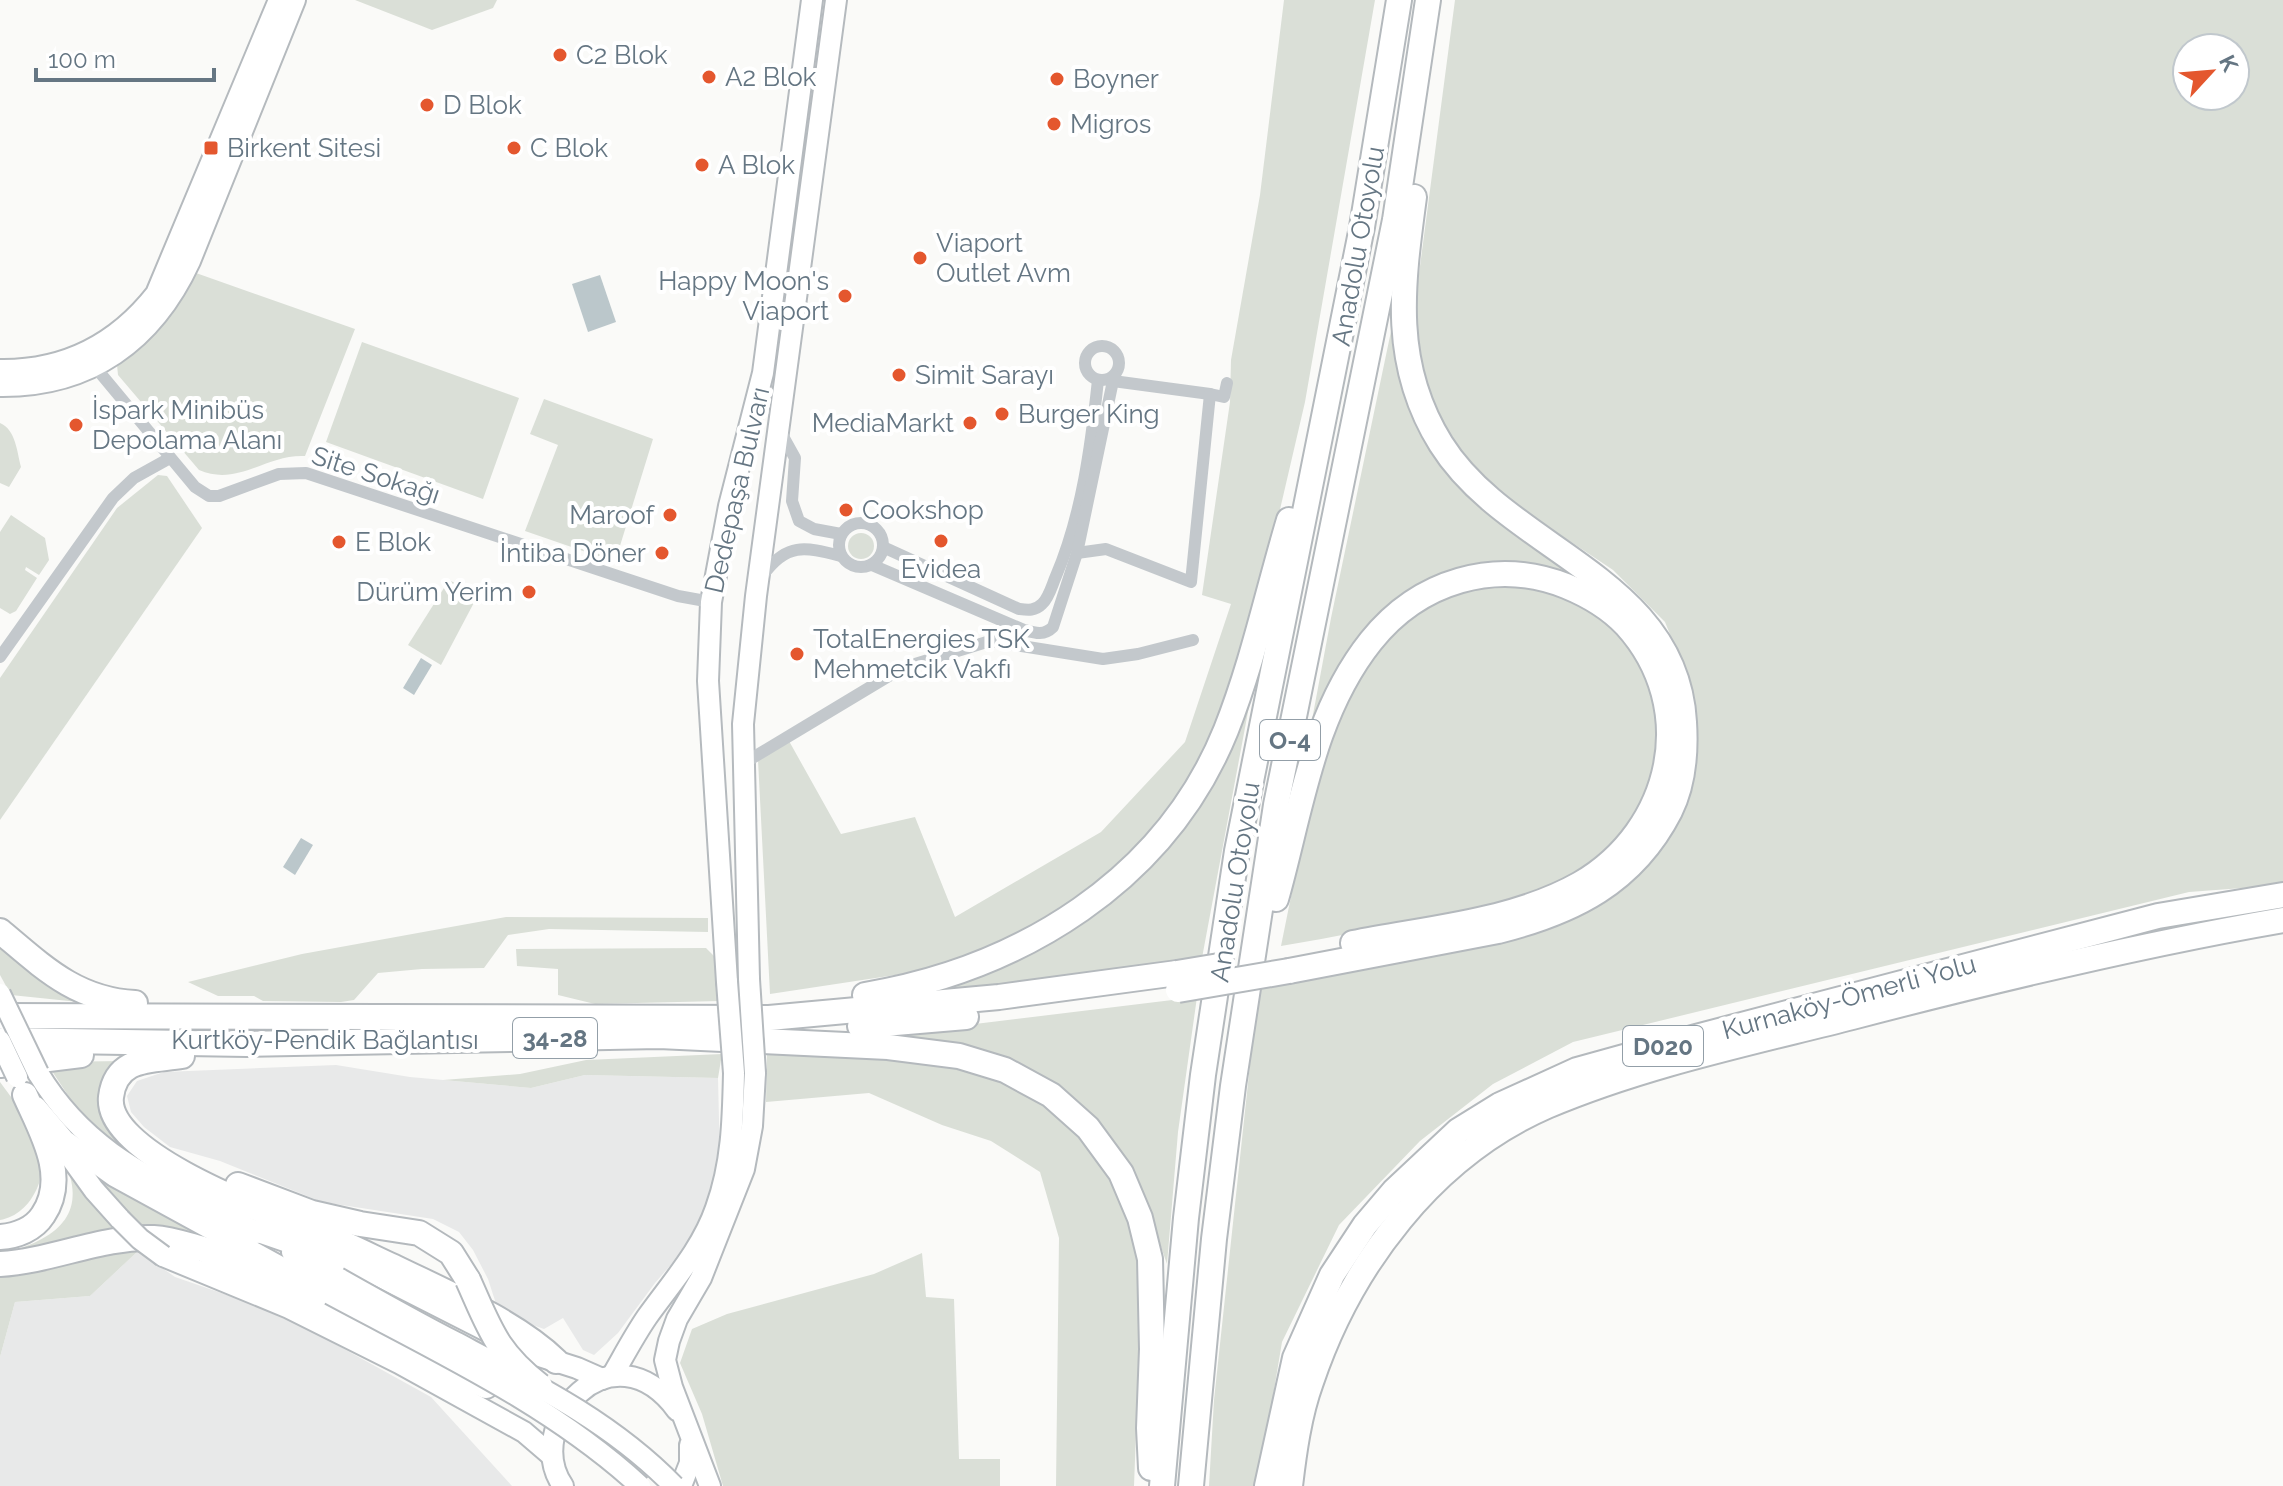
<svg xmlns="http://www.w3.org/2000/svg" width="2283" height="1486" viewBox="0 0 2283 1486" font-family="Raleway,sans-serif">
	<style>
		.built { fill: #e8e9e9 }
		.green { fill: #dadfd7; fill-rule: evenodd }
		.water { fill: #bbc7cb }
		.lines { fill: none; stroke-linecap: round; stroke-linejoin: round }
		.primary-casing { stroke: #b5babe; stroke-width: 24 }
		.highway-casing { stroke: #b4b9bd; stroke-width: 28 }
		.street { stroke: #c3c8cc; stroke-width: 12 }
		.primary { stroke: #fff; stroke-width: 20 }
		.highway { stroke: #fff; stroke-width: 24 }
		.primary-bridge-casing { stroke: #b5babe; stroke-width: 24; stroke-linecap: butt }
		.highway-bridge-casing { stroke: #b4b9bd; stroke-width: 28; stroke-linecap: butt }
		.primary-bridge { stroke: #fff; stroke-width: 20 }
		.highway-bridge { stroke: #fff; stroke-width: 24 }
		.poi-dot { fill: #e4572e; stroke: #fff; stroke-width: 3 }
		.labels { text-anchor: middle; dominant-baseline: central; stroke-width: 8; stroke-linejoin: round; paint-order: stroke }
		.shield { fill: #fff; stroke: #939fa8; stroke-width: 2 }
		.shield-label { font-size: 24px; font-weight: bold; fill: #657683 }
		.poi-label { font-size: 26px; fill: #657683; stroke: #fff; text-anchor: start }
		.street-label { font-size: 26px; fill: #657683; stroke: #fff }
	</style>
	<rect width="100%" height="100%" fill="#fafaf8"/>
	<g class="built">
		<path d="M 336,1065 L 410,1077 L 531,1088 L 585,1075 L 718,1078 L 720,1161 L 711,1205 L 689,1244 L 655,1283 L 618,1333 L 594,1355 L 583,1350 L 563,1318 L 544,1329 L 499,1313 L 488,1279 L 473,1250 L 459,1232 L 433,1219 L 322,1202 L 220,1161 L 170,1147 L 144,1127 L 131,1112 L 127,1096 L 137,1081 L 164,1072 Z"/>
		<path d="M 138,1251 L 175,1277 L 279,1313 L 431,1397 L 512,1486 L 0,1486 L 0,1357 L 15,1302 L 90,1296 Z"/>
	</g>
	<g class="green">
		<path d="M 355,0 L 497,0 L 493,8 L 432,30 Z"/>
		<path d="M 1284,0 L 1375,0 L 1305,402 L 1245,660 L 1207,754 L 1160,825 L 1118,871 L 1049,920 L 984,952 L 902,974 L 770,994 L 758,760 L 789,741 L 841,834 L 915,817 L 955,917 L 1101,832 L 1185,742 L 1231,604 L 1202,595 L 1230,402 L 1231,360 L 1260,195 Z"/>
		<path d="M 1455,0 L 2283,0 L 2283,885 L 2189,892 L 1573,1042 L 1493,1084 L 1420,1141 L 1339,1225 L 1282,1342 L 1258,1486 L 1209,1486 L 1214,1400 L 1258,990 L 1522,930 L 1605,896 L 1692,766 L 1689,681 L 1665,622 L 1613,570 L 1507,499 L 1463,455 L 1430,399 L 1412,327 ZM 2187,48 L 2235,48 L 2235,96 L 2187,96 Z"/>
		<path d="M 196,273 L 355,329 L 305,456 C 266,454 238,487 199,470 L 118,375 L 117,365 C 152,341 177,312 196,273 Z"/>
		<path d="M 1399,293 L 1423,423 L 1590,581 L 1547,571 L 1417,592 L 1309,736 L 1331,618 Z"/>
		<path d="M 362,342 L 519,398 L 483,499 L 326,442 Z"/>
		<path d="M 544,399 L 653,439 L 615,562 L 525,531 L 558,445 L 530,434 Z"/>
		<path d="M 0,423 C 16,430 17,452 21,467 L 9,487 L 0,483 Z"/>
		<path d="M 158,475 L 167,476 L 202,528 L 0,820 L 0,678 L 117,508 Z"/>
		<path d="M 11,515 L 45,538 L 49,560 L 39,575 L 26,567 L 25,570 L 37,578 L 16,611 L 10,614 L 0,608 L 0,532 Z"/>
		<circle cx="861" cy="546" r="13"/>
		<path d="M 449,580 L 478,595 L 441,665 L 408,645 Z"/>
		<path d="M 1502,581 C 1537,588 1575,594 1603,618 C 1690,692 1668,827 1570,877 C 1530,897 1485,906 1442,915 C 1388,926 1335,937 1281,946 L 1302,842 L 1324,752 L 1351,690 L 1388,634 L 1435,598 Z"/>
		<path d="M 1253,685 L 1202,958 L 883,1001 L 1114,891 Z"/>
		<path d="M 506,917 L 708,918 L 708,932 L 549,929 L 508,935 L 484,968 L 422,969 L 378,973 L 354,1000 L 341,1002 L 263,1001 L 254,996 L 218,996 L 188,982 L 302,954 Z"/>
		<path d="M 0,938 L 98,1004 L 11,995 L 0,975 Z"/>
		<path d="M 706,948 L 718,960 L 720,1001 L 595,1004 L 558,995 L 558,969 L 517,966 L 516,949 Z"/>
		<path d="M 1197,997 L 1178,1132 L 1167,1264 L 1146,1204 L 1081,1110 L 896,1038 L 901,1033 Z"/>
		<path d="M 767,1051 L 911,1056 L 1009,1079 L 1079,1129 L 1116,1186 L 1133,1226 L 1142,1273 L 1134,1486 L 1056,1486 L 1059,1238 L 1040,1172 L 991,1141 L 942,1125 L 869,1093 L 766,1102 Z"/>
		<path d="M 722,1054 L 718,1078 L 585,1075 L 531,1088 L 443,1080 L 520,1074 L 586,1060 Z"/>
		<path d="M 124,1061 L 103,1081 L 163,1173 L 101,1133 L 77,1109 L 46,1062 Z"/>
		<path d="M 0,1082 C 13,1100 29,1119 38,1140 C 52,1170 33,1215 0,1220 Z"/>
		<path d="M 63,1158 L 120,1231 L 9,1252 C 60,1237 89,1212 63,1158 Z"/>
		<path d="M 91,1171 L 261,1264 L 166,1228 L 138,1226 Z"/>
		<path d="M 130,1245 L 138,1251 L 90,1296 L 15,1302 L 0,1357 L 0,1272 Z"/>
		<path d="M 922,1253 L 926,1297 L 954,1299 L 959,1459 L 1000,1459 L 1000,1486 L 723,1486 L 702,1414 L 680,1363 L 692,1329 L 727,1314 L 874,1274 Z"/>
	</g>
	<g class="water">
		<path d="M 600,275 L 616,322 L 588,332 L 572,284 Z"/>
		<path d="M 421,658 L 432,665 L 414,695 L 403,688 Z"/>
		<path d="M 301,838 L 313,845 L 295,875 L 283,867 Z"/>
	</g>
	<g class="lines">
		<g class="primary-casing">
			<g id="primary">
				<path d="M 0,370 C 65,371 116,345 156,294 L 279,0"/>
				<path d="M 0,386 C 90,387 153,341 190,261 L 295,0"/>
				<path d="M 749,979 L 743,724 L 756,596 L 836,0"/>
				<path d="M 727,982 L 708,681 L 711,602 L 729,506 L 763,373 L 812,0"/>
				<path d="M 38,1073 C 93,1164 169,1184 257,1233"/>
				<path d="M 36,1107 L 64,1140 L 114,1176 L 330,1294"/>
				<path d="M 63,1147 L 94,1190 L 120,1219"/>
				<path d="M 247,1228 L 363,1268 L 530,1353 L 577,1368 L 602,1379"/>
				<path d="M 292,1252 L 338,1278"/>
				<path d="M 163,1256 L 289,1308 L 399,1363 L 524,1432 L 552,1456"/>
				<path d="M 612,1376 C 623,1357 634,1336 647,1317 C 672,1282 702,1249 716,1208 C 732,1164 733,1120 734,1073"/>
				<path d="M 563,1486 C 521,1425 612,1322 677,1410"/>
				<path d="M 681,1486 L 690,1463 L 690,1445"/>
				<path d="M 710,1486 L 672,1387 L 665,1360 L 669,1341 L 677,1319 L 701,1278 L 744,1169 L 752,1126 L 755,1073"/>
			</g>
		</g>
		<g class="highway-casing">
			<g id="highway">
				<path d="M 1276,899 C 1301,811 1312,715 1371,641 C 1419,581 1495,558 1566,586 C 1588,595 1610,608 1626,625 C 1701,708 1673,830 1580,884 C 1513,922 1427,928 1353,943"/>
				<path d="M 0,931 C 43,967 76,1000 135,1003"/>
				<path d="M 1289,971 L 1498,931 C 1573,912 1633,883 1670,811 C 1684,783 1686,753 1684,722 C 1676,577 1508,551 1441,444 C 1391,364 1402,286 1414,197"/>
				<path d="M 865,995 C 1020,969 1165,881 1226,730 C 1253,662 1268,590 1289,520"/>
				<path d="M 0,1016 L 769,1018 L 999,997 L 1177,973"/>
				<path d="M 860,1026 L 966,1017"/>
				<path d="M 3,1040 L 247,1044 L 659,1036 L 888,1047 L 959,1056 L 1005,1070 L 1051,1095 L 1088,1128 L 1121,1173 L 1140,1218 L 1150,1259 L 1152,1349 L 1149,1428 L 1151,1468"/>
				<path d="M 182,1056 C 152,1061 116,1056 111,1097 C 104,1157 287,1220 333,1239 C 353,1247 374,1258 394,1267 C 445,1292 516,1322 556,1361"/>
				<path d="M 0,1065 L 81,1055"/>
				<path d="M 238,1185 L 312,1213 L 360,1224 L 419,1233 L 451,1253 L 468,1280"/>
				<path d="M 0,1237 C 17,1236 34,1229 43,1215 C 69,1177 41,1131 25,1095"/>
				<path d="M 0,1264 C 52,1261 102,1236 154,1238 C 171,1239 188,1245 203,1249 L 398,1346 L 486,1386"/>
				<path d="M 1162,1486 L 1186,1218 L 1203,1075 L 1237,851 L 1362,227 L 1399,0"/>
				<path d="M 1191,1486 L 1214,1239 L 1233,1086 L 1276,805 L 1395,220 L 1428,0"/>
				<path d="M 1267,1486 L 1295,1358 L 1332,1275 L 1365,1225 L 1394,1191 L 1458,1131 L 1500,1105 L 1577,1070 L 1696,1037 L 2158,916 L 2283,895"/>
				<path d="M 1290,1486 C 1294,1452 1299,1415 1311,1382 C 1350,1266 1432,1156 1547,1106 C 1644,1065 1750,1043 1852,1017 C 1994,980 2138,945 2283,920"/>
			</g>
		</g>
		<g class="street">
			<circle cx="1102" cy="363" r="17"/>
			<path d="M 91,362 L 195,487 L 209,496 L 219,496 L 279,474 L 306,473 L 678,596 L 711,602"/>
			<path d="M 1113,381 L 1210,394"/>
			<path d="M 780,431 L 795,458 L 792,501 L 799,521 L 814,529 L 841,534"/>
			<circle cx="861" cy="545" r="22"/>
			<path d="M 883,547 L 1019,609 C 1028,610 1035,611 1042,604 C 1049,598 1052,585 1056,576 C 1082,515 1091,446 1098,380"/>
			<path d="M 1077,553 L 1106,549 L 1191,582 L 1210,394 L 1224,397 L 1227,383"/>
			<path d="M 872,565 L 1024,630 C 1035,633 1044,636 1053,627 L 1077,553 L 1114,376"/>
			<path d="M 763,575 C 787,542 805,547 841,556"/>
			<path d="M 0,657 L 113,498 L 134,478 L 170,458"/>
			<path d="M 744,763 L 902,668 L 990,641 L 1103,659 L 1138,654 L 1193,640"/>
		</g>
		<use href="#primary" class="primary"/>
		<use href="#highway" class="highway"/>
		<g class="primary-bridge-casing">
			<g id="primary-bridge">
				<path d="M 749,979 L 755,1073"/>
				<path d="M 727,982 L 734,1073"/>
				<path d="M 0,994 L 38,1073"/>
				<path d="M 0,1041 L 17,1077"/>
				<path d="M 120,1219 L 140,1239 L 163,1256"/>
				<path d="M 338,1278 C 377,1300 416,1322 455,1342 C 533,1383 612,1422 674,1486"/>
				<path d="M 330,1294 C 436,1351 551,1404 640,1486"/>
			</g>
		</g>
		<g class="highway-bridge-casing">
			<g id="highway-bridge">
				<path d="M 1177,973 L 1219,966"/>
				<path d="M 1178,990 L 1289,971"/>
				<path d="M 468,1280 C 490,1329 496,1352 540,1386"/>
			</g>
		</g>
		<use href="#primary-bridge" class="primary-bridge"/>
		<use href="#highway-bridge" class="highway-bridge"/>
	</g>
	<g class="poi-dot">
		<circle cx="560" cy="55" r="8"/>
		<circle cx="709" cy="77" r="8"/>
		<circle cx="1057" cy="79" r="8"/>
		<circle cx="427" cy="105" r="8"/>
		<circle cx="1054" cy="124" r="8"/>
		<rect x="203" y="140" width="16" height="16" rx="4"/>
		<circle cx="514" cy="148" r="8"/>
		<circle cx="702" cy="165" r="8"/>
		<circle cx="920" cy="258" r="8"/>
		<circle cx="845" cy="296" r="8"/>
		<circle cx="899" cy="375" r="8"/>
		<circle cx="1002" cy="414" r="8"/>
		<circle cx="970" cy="423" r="8"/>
		<circle cx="76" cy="425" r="8"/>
		<circle cx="846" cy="510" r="8"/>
		<circle cx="670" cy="515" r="8"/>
		<circle cx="941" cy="541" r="8"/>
		<circle cx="339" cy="542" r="8"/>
		<circle cx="662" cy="553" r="8"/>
		<circle cx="529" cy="592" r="8"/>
		<circle cx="797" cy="654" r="8"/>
	</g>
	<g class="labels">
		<g class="shield">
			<rect x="1260" y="720" width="60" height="40" rx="6"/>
			<rect x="513" y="1018" width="84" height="40" rx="6"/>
			<rect x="1623" y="1026" width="80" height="40" rx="6"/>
		</g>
		<g class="shield-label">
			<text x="1290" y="740">O-4</text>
			<text x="555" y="1038">34-28</text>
			<text x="1663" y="1046">D020</text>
		</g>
		<g class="poi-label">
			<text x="576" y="55">C2 Blok</text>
			<text x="725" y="77">A2 Blok</text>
			<text x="1073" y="79">Boyner</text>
			<text x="443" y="105">D Blok</text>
			<text x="1070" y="124">Migros</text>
			<text x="227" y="148">Birkent Sitesi</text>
			<text x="530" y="148">C Blok</text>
			<text x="718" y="165">A Blok</text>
			<text x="936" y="243">Viaport<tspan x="936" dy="30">Outlet Avm</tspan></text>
			<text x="829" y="281" text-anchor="end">Happy Moon's<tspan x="829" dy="30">Viaport</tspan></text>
			<text x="915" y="375">Simit Sarayı</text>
			<text x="92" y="410">İspark Minibüs<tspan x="92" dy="30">Depolama Alanı</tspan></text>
			<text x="1018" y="414">Burger King</text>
			<text x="954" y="423" text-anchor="end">MediaMarkt</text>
			<text x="862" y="510">Cookshop</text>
			<text x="654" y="515" text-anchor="end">Maroof</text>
			<text x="355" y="542">E Blok</text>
			<text x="646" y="553" text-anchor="end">İntiba Döner</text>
			<text x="941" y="569" text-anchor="middle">Evidea</text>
			<text x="513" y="592" text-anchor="end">Dürüm Yerim</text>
			<text x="813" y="639">TotalEnergies TSK<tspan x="813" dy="30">Mehmetcik Vakfı</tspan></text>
		</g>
		<g class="street-label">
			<text transform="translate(1358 246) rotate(-80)">Anadolu Otoyolu</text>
			<text transform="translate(376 475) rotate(18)">Site Sokağı</text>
			<text transform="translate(737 490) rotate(-77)">Dedepaşa Bulvarı</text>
			<text transform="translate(1235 882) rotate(-81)">Anadolu Otoyolu</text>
			<text transform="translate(1849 997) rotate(-15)">Kurnaköy-Ömerli Yolu</text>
			<text x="325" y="1040">Kurtköy-Pendik Bağlantısı</text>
		</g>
	</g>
	<g transform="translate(2211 72) rotate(64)"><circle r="38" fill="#ffffff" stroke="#c1c8cd" stroke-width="2"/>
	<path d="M0-6L14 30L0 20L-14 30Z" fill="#e4572e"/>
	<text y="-12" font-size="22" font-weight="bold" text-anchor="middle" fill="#657683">K</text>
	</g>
	<path d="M36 68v12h178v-12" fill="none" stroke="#657683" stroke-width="4"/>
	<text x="48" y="68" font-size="24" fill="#657683" stroke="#ffffff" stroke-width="6" paint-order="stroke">100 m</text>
</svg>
